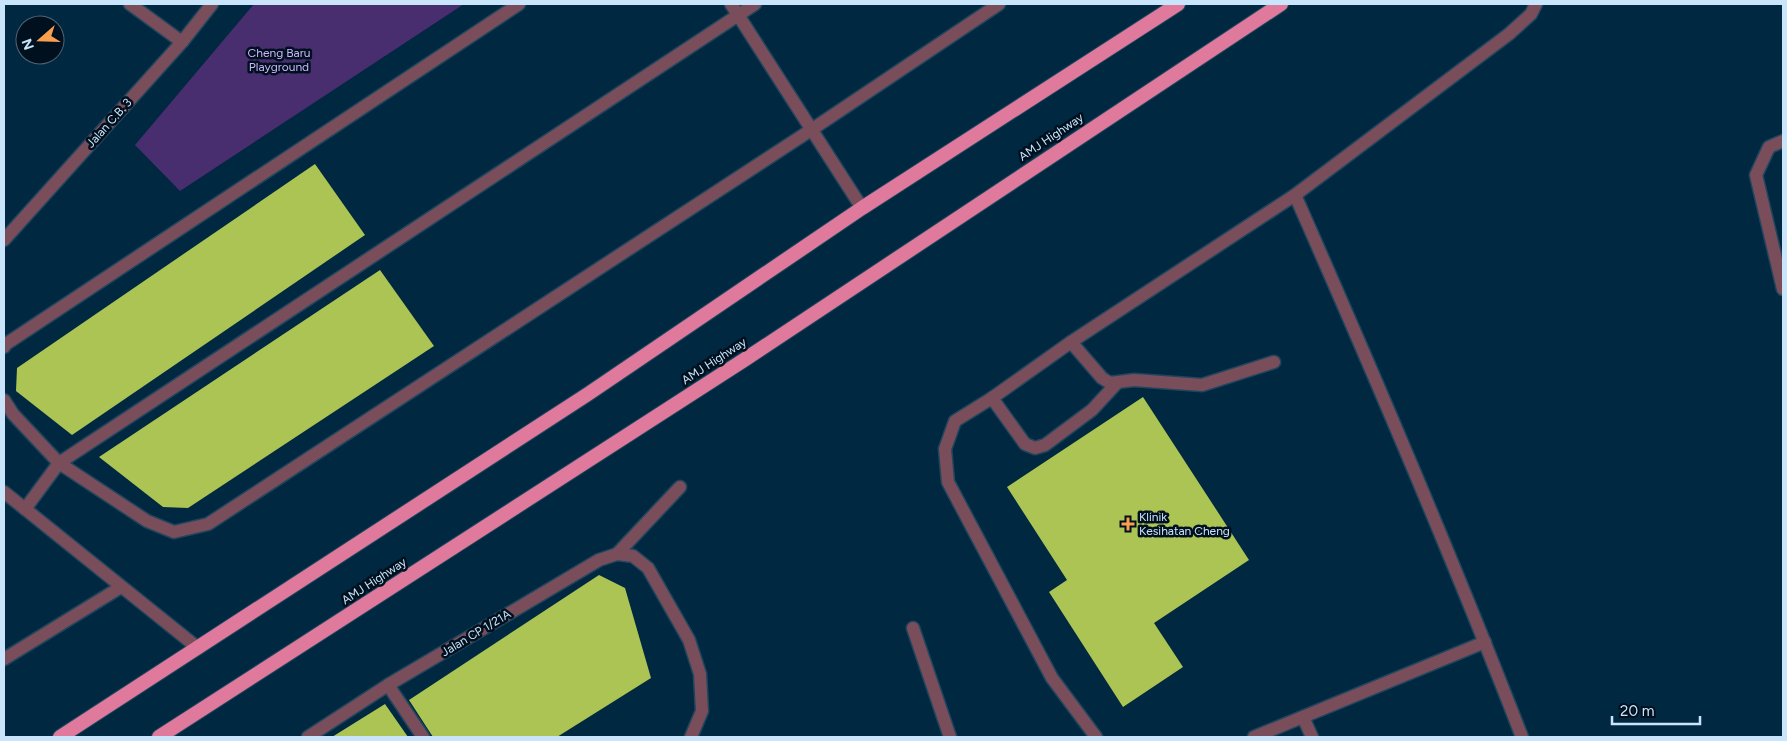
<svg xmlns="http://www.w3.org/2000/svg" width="1787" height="741" viewBox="0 0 1787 741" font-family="Figtree,sans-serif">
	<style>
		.green { fill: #482d6f }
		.building { fill: #acc454 }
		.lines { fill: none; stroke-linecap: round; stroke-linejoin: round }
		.service-casing { stroke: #20465e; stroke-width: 15 }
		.minor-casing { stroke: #20465e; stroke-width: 15 }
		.trunk-casing { stroke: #20465e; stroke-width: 16 }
		.service { stroke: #7a4d5b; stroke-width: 12 }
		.minor { stroke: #7a4d5b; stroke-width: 12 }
		.trunk { stroke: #df7a9c; stroke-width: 14 }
		.poi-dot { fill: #fa9f4e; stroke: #00101e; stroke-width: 2 }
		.labels { text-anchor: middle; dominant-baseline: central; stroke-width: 5; stroke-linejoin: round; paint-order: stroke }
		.park-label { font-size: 12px; fill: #ccb4fc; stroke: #00101e }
		.street-label { font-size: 12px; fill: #c9e5fb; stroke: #00101e }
		.poi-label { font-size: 12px; fill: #c9e5fb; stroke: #00101e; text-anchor: start }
	</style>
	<rect width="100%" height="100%" fill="#002840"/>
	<path class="green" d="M 254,4 L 464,4 L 180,191 L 135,145 Z"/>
	<g class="building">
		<path d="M 315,164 L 365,235 L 72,435 L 16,391 L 17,368 Z"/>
		<path d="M 380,270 L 434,346 L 188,508 L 163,507 L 99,457 Z"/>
		<path d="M 1143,397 L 1249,560 L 1154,623 L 1183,667 L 1123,707 L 1049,592 L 1067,580 L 1007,487 Z"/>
		<path d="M 599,575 L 625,588 L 651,678 L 557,737 L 433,737 L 409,700 Z"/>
		<path d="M 385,704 L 408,737 L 332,737 Z"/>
	</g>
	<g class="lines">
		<g class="service-casing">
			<g id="service">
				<path d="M 1783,141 L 1769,147 L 1756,175 L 1783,289"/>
				<path d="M 1295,195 C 1374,374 1451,554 1522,737"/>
				<path d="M 1071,342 L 1102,378 L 1110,383 L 1134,380 L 1202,385 L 1274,362"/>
				<path d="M 992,398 L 1025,444 L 1035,448 L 1045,445 L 1092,410 L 1117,383"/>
				<path d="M 59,463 L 755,4"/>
				<path d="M 617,554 L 680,487"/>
				<path d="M 1303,717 L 1312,737"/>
				<path d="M 1096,737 L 1052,678 L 948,482 L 945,449 L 955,421 L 992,398 L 1071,342 L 1295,195 L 1509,34 L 1531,14 L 1536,4"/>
				<path d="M 1254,737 L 1485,642"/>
			</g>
		</g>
		<g class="minor-casing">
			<g id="minor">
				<path d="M 130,4 L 182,42"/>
				<path d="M 731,4 L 862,208"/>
				<path d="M 4,240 L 182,42 L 212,4"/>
				<path d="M 4,347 L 6,344 L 519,4"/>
				<path d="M 4,400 L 13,414 L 59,463 L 147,521 L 174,532 L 208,524 L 811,130 L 999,4"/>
				<path d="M 4,492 L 198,648"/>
				<path d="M 25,509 L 59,463"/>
				<path d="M 913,628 L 950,737"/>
				<path d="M 4,659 L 121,587"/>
				<path d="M 388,685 L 423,737"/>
				<path d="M 308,737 L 388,685 L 599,560 L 617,554 L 633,556 L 648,568 L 689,640 L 700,674 L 702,711 L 691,737"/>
			</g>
		</g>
		<g class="trunk-casing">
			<g id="trunk">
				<path d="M 60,737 L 588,394 L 862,208 L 1178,4"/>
				<path d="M 159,737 L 744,360 L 1281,4"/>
			</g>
		</g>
		<use href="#service" class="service"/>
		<use href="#minor" class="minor"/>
		<use href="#trunk" class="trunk"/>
	</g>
	<path class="poi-dot" d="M1125.5 516.5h5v5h5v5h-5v5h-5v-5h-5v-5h5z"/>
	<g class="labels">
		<g class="park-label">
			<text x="279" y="53">Cheng Baru<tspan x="279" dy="14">Playground</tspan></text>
		</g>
		<g class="street-label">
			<text transform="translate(109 123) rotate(-48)">Jalan C.B. 3</text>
			<text transform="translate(1051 137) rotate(-34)">AMJ Highway</text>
			<text transform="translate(714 361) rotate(-33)">AMJ Highway</text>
			<text transform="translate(374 581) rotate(-33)">AMJ Highway</text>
			<text transform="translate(476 633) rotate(-31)">Jalan CP 1/21A</text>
		</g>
		<g class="poi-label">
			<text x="1139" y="517">Klinik<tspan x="1139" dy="14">Kesihatan Cheng</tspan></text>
		</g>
	</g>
	<rect width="1787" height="741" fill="none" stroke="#c9e5fb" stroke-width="10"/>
	<g transform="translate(40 40) rotate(250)"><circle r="24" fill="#00101e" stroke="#506576"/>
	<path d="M0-4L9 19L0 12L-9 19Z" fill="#fa9f4e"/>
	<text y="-8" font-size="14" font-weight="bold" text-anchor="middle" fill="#c9e5fb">N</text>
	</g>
	<path d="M1612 716v8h88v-8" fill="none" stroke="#c9e5fb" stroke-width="2.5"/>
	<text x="1620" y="716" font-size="15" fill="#c9e5fb" stroke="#00101e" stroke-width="4" paint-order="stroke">20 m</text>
</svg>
